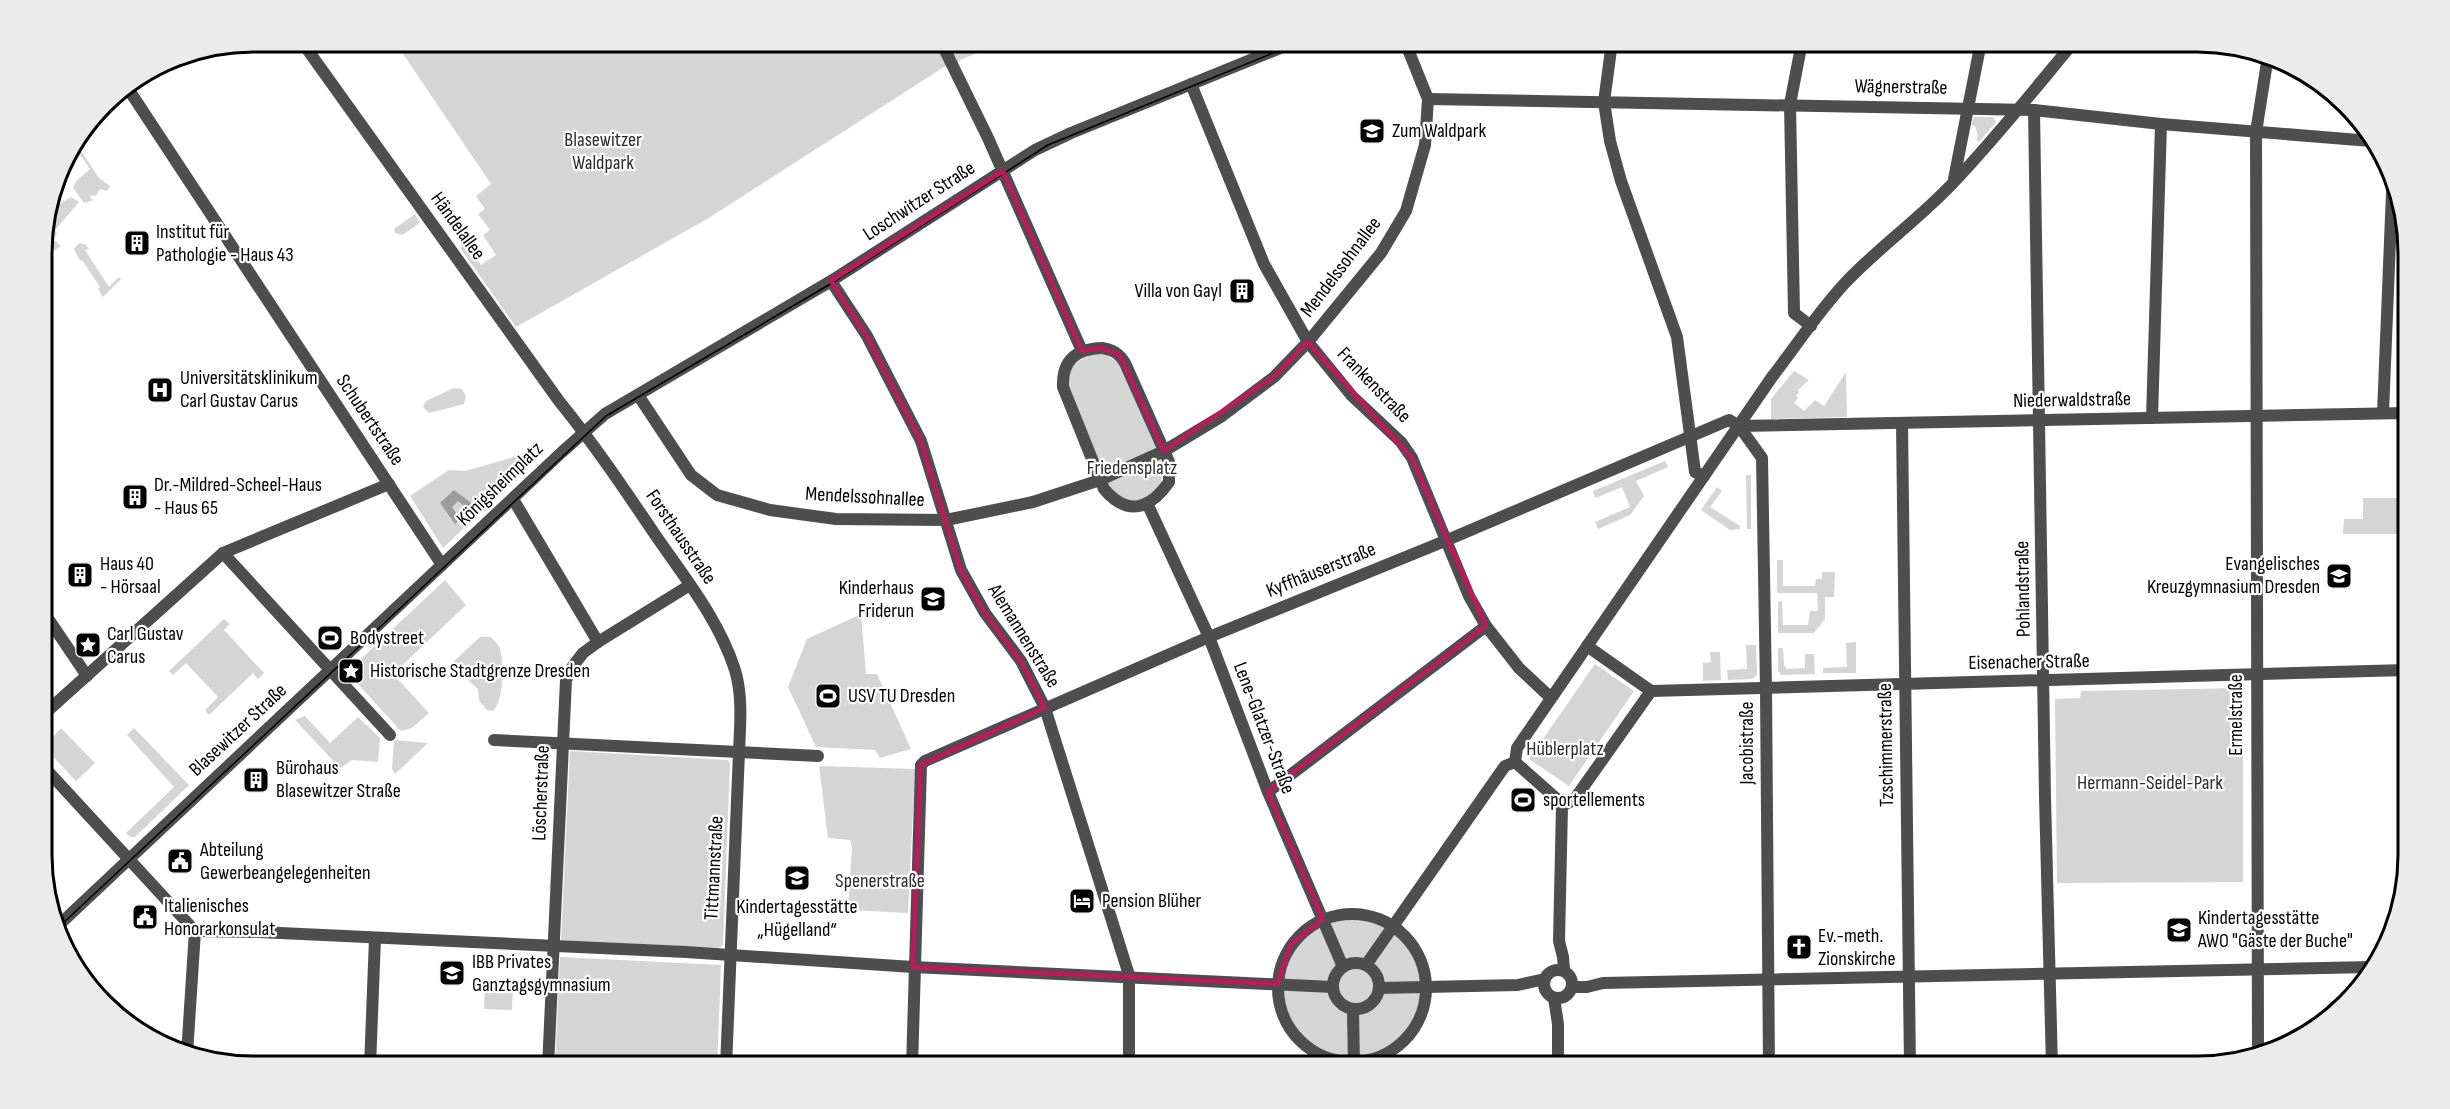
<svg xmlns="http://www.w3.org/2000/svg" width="2450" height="1109" viewBox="0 0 2450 1109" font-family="'Sofia Sans Condensed',sans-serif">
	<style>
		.green { fill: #d5d5d5 }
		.water { fill: #9c9c9c }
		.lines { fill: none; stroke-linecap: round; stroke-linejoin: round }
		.minor { stroke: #4e4e4e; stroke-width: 12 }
		.tram { stroke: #000; stroke-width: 1.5 }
		.marked { fill: none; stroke: #c2185b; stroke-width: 4.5; stroke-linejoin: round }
		.labels { text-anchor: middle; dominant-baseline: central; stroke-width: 4.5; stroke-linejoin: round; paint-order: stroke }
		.street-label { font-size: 20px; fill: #000; stroke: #fff }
		.poi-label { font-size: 20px; fill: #000; stroke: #fff; text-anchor: start }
		.park-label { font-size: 20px; fill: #2c2c2c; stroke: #fff }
		.rim { fill: none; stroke: #000; stroke-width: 3 }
	</style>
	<rect width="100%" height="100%" fill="#fff"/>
	<g class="green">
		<path d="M 395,42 L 1003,42 L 944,67 L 707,219 L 516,327 L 460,248 L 466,244 L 481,265 L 496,255 L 483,235 L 490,230 L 478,214 L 485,209 L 476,196 L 491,184 Z"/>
		<path d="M 1974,117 L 1993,117 L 1996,122 L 1979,142 L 1976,139 L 1978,136 L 1975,126 L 1971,125 Z"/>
		<path d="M 76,143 L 99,178 L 110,186 L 107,191 L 100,189 L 96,196 L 91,195 L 90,198 L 94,200 L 84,203 L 73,188 L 76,181 L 90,169 L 74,146 Z"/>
		<path d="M 71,197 L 79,202 L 55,230 L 57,234 L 53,239 L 61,246 L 43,258 L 42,239 L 50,210 Z"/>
		<path d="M 415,214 L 420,223 L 402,235 L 395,233 L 394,229 Z"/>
		<path d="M 79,243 L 85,244 L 89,249 L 85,250 L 109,287 L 119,277 L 121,279 L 103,297 L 98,289 L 100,287 L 82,260 L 80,261 L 74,249 Z"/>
		<path d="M 2402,285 L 2406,285 L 2407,340 L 2400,340 Z"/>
		<path d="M 1092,354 L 1106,355 L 1119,363 L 1163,465 L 1161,483 L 1157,491 L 1145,498 L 1137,501 L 1127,501 L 1109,488 L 1067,387 L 1070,368 L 1077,362 Z"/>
		<path d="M 1794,371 L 1809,380 L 1798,390 L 1799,392 L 1796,396 L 1798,398 L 1794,403 L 1804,411 L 1815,400 L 1824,406 L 1846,372 L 1847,417 L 1771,419 L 1771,399 Z"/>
		<path d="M 454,388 L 462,389 L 466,396 L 464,404 L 429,413 L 423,407 L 426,401 Z"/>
		<path d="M 518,456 L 528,460 L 530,465 L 443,548 L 410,496 L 449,470 L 465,471 Z"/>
		<path d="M 1665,461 L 1668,467 L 1636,481 L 1644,496 L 1630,515 L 1598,529 L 1595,522 L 1630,507 L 1622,487 L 1595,498 L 1593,491 Z"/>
		<path d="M 1746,475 L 1751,475 L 1751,529 L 1747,529 Z"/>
		<path d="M 1717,487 L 1722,491 L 1710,507 L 1740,526 L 1740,529 L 1730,530 L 1701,510 Z"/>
		<path d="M 2363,498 L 2407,498 L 2407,534 L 2343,534 L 2344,519 L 2363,519 Z"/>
		<path d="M 1777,560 L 1783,560 L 1783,586 L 1815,586 L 1816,579 L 1822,579 L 1822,572 L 1835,572 L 1834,597 L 1825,597 L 1825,619 L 1814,633 L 1778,633 L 1778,602 L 1782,601 L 1783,625 L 1808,625 L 1810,611 L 1818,611 L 1817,593 L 1777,593 Z"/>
		<path d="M 445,580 L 466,605 L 393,674 L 429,713 L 412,728 L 401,731 L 347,672 Z"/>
		<path d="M 861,614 L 866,674 L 877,674 L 911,749 L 880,758 L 875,750 L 816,747 L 788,687 L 807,639 Z"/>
		<path d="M 224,619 L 230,624 L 224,630 L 264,673 L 258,679 L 253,673 L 209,715 L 205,710 L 218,697 L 186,663 L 173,675 L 169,671 Z"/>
		<path d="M 480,637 L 491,637 C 494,641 499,645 500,649 C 504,663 504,701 493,711 L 487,710 L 479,701 L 478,689 L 456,669 L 455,676 L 450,670 L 451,664 Z"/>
		<path d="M 1856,642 L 1856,673 L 1823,673 L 1823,668 L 1847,667 L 1846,643 Z"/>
		<path d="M 1746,645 L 1756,645 L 1757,675 L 1752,679 L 1728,680 L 1727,670 L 1747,669 Z"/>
		<path d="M 1783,648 L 1784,665 L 1787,669 L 1805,668 L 1805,654 L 1814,654 L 1815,674 L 1781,675 L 1778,671 L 1778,648 Z"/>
		<path d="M 1710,652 L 1720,652 L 1721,680 L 1703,681 L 1703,663 L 1711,662 Z"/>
		<path d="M 1595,664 L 1634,691 L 1569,786 L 1529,759 Z"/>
		<path d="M 2243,688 L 2243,882 L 2057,883 L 2055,699 L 2080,698 L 2081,691 Z"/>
		<path d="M 305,716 L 330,743 L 358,717 L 380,738 L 378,762 L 352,760 L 340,768 L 295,720 Z"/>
		<path d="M 61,728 L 95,763 L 76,781 L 44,747 Z"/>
		<path d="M 134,728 L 189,785 L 135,837 L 130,837 L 126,833 L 174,787 L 127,735 Z"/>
		<path d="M 394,740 L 428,743 L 395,774 L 392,769 Z"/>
		<path d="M 570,751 L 728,760 L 730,763 L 723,945 L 719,948 L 561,940 Z"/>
		<path d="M 819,766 L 915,769 L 908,913 L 848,910 L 852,847 L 850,840 L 828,838 Z"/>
		<circle cx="1351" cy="988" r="71"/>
		<path d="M 560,957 L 721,965 L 717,1067 L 555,1067 Z"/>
		<path d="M 485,986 L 513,987 L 512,1010 L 484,1009 Z"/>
	</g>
	<path class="water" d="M 454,490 L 474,505 L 469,510 L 458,501 L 452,507 L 460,519 L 455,524 L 440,503 Z"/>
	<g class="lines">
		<g class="minor">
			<path d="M 302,42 L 559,401 C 594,444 625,490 656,536 C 685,578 719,620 735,670 C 743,696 740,726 739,752 L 726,1067"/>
			<path d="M 941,42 L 988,138 L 1082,351"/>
			<path d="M 1612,42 L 1604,102 L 1610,141 L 1621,181 L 1677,337 L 1695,472 L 1704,476"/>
			<path d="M 1802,42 L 1790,104 L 1794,313 L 1811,326"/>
			<path d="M 1191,84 L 1264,264 L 1308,342 L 1352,396 L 1401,442 L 1412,458 L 1469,596 L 1486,626 L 1519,668 L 1551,698"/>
			<path d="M 127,87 L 442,565"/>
			<path d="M 1428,99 L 2034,110 L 2161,124 L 2371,141"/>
			<path d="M 2034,110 L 2045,797 L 2052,1067"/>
			<path d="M 1954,179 L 1981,42"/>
			<path d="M 831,281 L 867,336 L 921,441 L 961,570 L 985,613 L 1021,661 L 1045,708 L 1129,975 L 1129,1067"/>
			<path d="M 1102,348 C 1113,350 1119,353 1125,363 L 1169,462 L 1169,482 C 1150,509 1128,517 1104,489 L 1063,387 C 1062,360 1076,349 1102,348 Z"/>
			<path d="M 638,395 L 691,475 L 717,495 L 770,510 L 836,519 L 946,520 L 1033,502 L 1100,480 L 1164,451 L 1222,416 L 1274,377 L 1308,342 L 1381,253 L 1406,211 L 1425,145 L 1428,99 L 1405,42"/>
			<path d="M 2383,413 L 2392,192"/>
			<path d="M 2152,418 L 2161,124"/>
			<path d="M 1902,423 L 1910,1067"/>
			<path d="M 1739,426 L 2407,413"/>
			<path d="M 513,499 L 598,642"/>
			<path d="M 1147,503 L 1209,637 L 1268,792 L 1343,967"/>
			<path d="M 223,553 L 390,735"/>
			<path d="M 43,611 L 87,676"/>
			<path d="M 1651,691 L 2407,670"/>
			<path d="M 43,715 L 223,553 L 389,484"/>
			<path d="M 494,740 L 818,756"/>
			<path d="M 1515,762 L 1517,748 L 1772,377 C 1796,346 1818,312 1845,283 C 1878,248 1919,219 1952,184 C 1995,139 2034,90 2074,42"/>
			<path d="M 1515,762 L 1558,800 L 1562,806"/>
			<path d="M 44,767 L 195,931 L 259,932 L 686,952 L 913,967 L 1332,987"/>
			<path d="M 1268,792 L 1486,626"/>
			<path d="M 1562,806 L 1574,800 L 1651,691 L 1587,646"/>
			<path d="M 1562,806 L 1559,941 L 1563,957 L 1564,970"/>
			<circle cx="1352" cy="988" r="74"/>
			<path d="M 60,924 L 562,452 L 605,414 L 831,281 L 1035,150 L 1071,133 L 1295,42"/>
			<circle cx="1356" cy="986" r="23"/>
			<path d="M 1366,965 L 1500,773 L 1505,766 L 1515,762"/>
			<circle cx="1558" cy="984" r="14"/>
			<path d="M 1572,987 L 1587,987 L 1603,983 L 2373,967"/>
			<path d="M 1379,988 L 1518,985 L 1545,979"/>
			<path d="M 1554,998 L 1558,1024 L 1558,1067"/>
			<path d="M 1353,1010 L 1354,1067"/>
			<path d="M 2258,1050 L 2256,132 L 2268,56"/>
			<path d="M 187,1054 L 195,931"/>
			<path d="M 370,1067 L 375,938"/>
			<path d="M 548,1067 L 566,680 L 573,666 L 583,653 L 598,642 L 690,585"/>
			<path d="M 912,1067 L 921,765 L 925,761 L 1209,637 L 1445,541 L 1729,420 L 1739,426 L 1762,458 L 1766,688 L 1769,1067"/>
		</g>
		<path class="tram" d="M 61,925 L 606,416 L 832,283 L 1048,145 L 1300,42"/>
	</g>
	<path class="marked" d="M 1003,171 L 1082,351 L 1102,348 L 1120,355 L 1164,451 L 1274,377 L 1308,342 L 1412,458 L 1486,626 L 1268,792 L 1323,919 L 1291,945 L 1278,984 L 913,967 L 921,765 L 1045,708 L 1021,661 L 985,613 L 961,570 L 921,441 L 867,336 L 831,281 Z"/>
	<defs>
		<g id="school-square" transform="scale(1.35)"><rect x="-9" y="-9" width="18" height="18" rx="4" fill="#000" stroke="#fff"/><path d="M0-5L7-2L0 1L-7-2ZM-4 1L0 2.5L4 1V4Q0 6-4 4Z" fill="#fff"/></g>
		<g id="building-square" transform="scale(1.35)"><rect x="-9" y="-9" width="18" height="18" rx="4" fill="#000" stroke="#fff"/><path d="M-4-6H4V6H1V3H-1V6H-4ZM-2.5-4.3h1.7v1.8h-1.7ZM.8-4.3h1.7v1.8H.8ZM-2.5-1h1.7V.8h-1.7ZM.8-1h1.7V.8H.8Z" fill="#fff"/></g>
		<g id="hospital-square" transform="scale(1.35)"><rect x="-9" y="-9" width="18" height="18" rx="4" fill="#000" stroke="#fff"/><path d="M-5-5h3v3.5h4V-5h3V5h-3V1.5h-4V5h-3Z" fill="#fff"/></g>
		<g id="stadium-square" transform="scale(1.35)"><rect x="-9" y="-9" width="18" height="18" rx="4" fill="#000" stroke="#fff"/><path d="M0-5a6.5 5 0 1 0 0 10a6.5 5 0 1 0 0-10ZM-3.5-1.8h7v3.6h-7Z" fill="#fff"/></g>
		<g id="sight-square" transform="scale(1.35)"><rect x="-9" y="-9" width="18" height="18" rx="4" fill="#000" stroke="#fff"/><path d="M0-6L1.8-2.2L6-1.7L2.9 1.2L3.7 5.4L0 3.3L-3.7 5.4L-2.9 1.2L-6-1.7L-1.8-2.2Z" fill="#fff"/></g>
		<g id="civic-square" transform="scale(1.35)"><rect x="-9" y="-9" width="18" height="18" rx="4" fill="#000" stroke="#fff"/><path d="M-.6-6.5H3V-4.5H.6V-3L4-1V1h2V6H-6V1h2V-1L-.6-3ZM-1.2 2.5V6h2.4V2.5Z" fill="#fff"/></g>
		<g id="hotel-square" transform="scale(1.35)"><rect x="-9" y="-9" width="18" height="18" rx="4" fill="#000" stroke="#fff"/><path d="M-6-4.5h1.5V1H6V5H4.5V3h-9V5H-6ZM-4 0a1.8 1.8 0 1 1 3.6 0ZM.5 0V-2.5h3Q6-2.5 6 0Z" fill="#fff"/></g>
		<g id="church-square" transform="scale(1.35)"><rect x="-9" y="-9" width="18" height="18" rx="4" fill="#000" stroke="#fff"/><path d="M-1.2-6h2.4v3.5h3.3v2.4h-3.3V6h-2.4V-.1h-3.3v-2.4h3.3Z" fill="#fff"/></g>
	</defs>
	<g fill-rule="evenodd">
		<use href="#school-square" x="1372" y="131"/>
		<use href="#building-square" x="137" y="243"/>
		<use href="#building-square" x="1242" y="291"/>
		<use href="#hospital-square" x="160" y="390"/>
		<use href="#building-square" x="135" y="497"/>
		<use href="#building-square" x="80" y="575"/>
		<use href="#school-square" x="2339" y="576"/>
		<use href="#school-square" x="933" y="599"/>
		<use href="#stadium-square" x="330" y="638"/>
		<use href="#sight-square" x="88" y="645"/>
		<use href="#sight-square" x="351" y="671"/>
		<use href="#stadium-square" x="828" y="696"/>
		<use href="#building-square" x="256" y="780"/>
		<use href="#stadium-square" x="1523" y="800"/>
		<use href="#civic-square" x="180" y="861"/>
		<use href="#school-square" x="797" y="878"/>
		<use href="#hotel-square" x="1082" y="901"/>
		<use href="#civic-square" x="145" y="917"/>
		<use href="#school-square" x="2179" y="930"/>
		<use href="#church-square" x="1799" y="947"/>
		<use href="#school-square" x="452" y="973"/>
	</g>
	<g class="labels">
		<g class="street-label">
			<text transform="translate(1901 87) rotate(1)">Wägnerstraße</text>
			<text transform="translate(919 201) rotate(-33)">Loschwitzer Straße</text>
			<text transform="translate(458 226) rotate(54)">Händelallee</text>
			<text transform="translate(1341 267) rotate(-53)">Mendelssohnallee</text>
			<text transform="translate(1374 385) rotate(46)">Frankenstraße</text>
			<text transform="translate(2072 400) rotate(-1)">Niederwaldstraße</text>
			<text transform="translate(370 420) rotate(56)">Schubertstraße</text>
			<text transform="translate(500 484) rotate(-44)">Königsheimplatz</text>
			<text transform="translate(865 497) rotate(3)">Mendelssohnallee</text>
			<text transform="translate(681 537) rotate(56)">Forsthausstraße</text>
			<text transform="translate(1321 570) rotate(-22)">Kyffhäuserstraße</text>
			<text transform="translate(2023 589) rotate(-91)">Pohlandstraße</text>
			<text transform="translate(1024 636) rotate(58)">Alemannenstraße</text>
			<text transform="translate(2029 662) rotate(-1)">Eisenacher Straße</text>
			<text transform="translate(2236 715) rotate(-90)">Ermelstraße</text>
			<text transform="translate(1264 728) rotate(69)">Lene-Glatzer-Straße</text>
			<text transform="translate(238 730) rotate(-43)">Blasewitzer Straße</text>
			<text transform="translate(1747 743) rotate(-90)">Jacobistraße</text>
			<text transform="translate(1886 745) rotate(-91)">Tzschimmerstraße</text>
			<text transform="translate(541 793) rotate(-88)">Löscherstraße</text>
			<text transform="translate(714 868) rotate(-87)">Tittmannstraße</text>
		</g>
		<g class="poi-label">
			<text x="1392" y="131">Zum Waldpark</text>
			<text x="156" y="232">Institut für<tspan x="156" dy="23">Pathologie - Haus 43</tspan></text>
			<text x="1222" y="291" text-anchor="end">Villa von Gayl</text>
			<text x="180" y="378">Universitätsklinikum<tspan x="180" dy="23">Carl Gustav Carus</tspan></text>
			<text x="154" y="485">Dr.-Mildred-Scheel-Haus<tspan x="154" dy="23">- Haus 65</tspan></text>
			<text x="100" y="564">Haus 40<tspan x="100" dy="23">- Hörsaal</tspan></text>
			<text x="2320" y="564" text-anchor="end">Evangelisches<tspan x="2320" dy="23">Kreuzgymnasium Dresden</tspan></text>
			<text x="914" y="588" text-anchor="end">Kinderhaus<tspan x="914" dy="23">Friderun</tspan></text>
			<text x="107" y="634">Carl Gustav<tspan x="107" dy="23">Carus</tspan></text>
			<text x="350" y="638">Bodystreet</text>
			<text x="370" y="671">Historische Stadtgrenze Dresden</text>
			<text x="848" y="696">USV TU Dresden</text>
			<text x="276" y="768">Bürohaus<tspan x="276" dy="23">Blasewitzer Straße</tspan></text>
			<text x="1543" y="800">sportellements</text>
			<text x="200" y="850">Abteilung<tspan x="200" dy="23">Gewerbeangelegenheiten</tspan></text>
			<text x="1102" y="901">Pension Blüher</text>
			<text x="164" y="906">Italienisches<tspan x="164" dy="23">Honorarkonsulat</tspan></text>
			<text x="797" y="907" text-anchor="middle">Kindertagesstätte<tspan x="797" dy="23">„Hügelland“</tspan></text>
			<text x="2198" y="918">Kindertagesstätte<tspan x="2198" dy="23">AWO "Gäste der Buche"</tspan></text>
			<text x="1818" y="936">Ev.-meth.<tspan x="1818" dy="23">Zionskirche</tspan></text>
			<text x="472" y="962">IBB Privates<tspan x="472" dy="23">Ganztagsgymnasium</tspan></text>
		</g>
		<g class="park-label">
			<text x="603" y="140">Blasewitzer<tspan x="603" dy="23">Waldpark</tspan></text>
			<text x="1132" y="468">Friedensplatz</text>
			<text x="1565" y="749">Hüblerplatz</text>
			<text x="2150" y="783">Hermann-Seidel-Park</text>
			<text x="880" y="881">Spenerstraße</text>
		</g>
	</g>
	<path d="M0 0H2450V1109H0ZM253 52H2197A201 201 0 0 1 2398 253V855A201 201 0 0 1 2197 1056H253A201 201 0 0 1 52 855V253A201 201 0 0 1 253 52Z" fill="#ebebeb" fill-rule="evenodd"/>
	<path class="rim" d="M253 52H2197A201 201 0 0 1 2398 253V855A201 201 0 0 1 2197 1056H253A201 201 0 0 1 52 855V253A201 201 0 0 1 253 52Z"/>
</svg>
